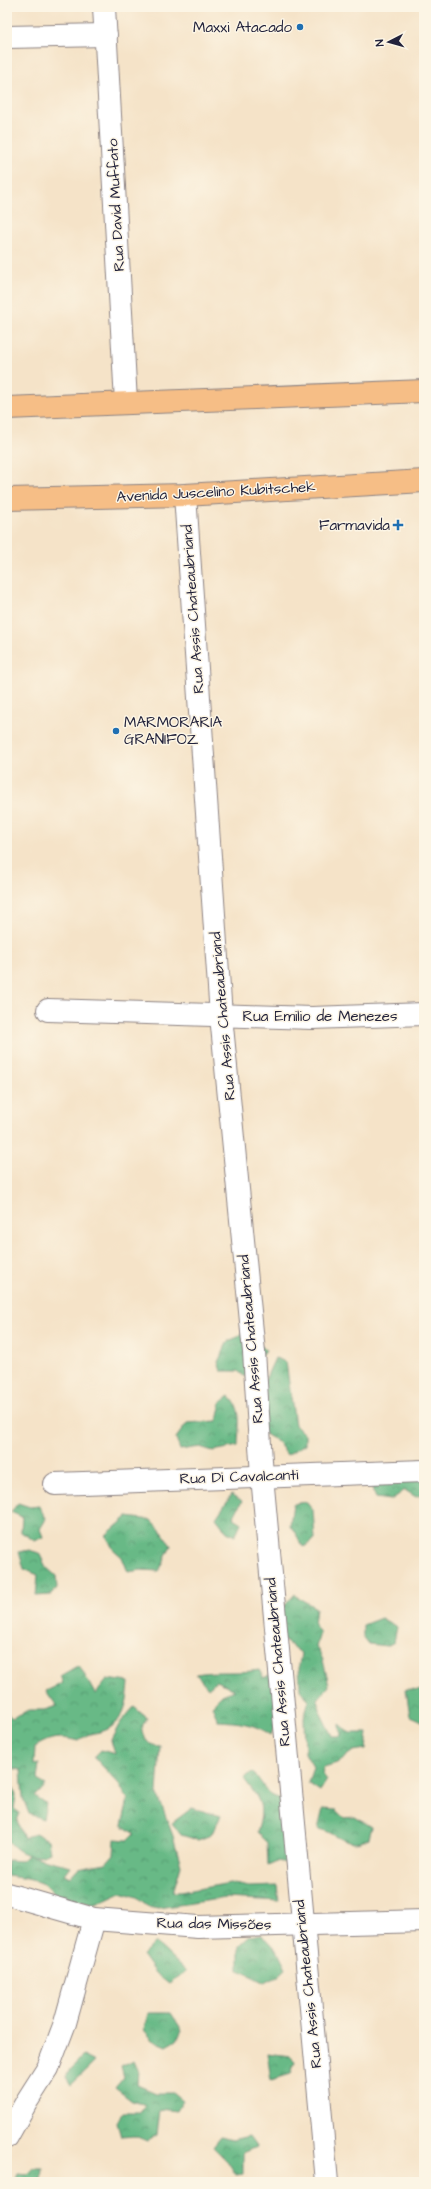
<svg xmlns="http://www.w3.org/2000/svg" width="431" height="2189" viewBox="0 0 431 2189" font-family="'Architects Daughter',sans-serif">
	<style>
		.forest { fill: url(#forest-crowns); stroke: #456e60 }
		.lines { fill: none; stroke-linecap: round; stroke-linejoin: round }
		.minor-casing { stroke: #8c8282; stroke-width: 24 }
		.major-casing { stroke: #8c8282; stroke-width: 24 }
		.minor { stroke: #fff; stroke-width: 22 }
		.major { stroke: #f6be86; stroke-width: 22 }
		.poi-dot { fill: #1f6fb2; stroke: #fcf5e5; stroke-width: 1.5 }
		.labels { text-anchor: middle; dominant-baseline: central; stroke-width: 3; stroke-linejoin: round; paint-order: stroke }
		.poi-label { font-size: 15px; fill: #22223b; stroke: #fcf5e5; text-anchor: end }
		.street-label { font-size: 15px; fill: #22223b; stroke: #fcf5e5 }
	</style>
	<defs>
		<pattern id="forest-crowns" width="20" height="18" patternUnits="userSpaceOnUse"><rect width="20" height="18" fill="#68b986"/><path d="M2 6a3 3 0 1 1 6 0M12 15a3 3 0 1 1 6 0" fill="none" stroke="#55966f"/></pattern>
	</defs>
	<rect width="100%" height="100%" fill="#fcf5e5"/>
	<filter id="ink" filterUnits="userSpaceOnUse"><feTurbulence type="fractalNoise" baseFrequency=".025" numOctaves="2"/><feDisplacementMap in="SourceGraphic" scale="8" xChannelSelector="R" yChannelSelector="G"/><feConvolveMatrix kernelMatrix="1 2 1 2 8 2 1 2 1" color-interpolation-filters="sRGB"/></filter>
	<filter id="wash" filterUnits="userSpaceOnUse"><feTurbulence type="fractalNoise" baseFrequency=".012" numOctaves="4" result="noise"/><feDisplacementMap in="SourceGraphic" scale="16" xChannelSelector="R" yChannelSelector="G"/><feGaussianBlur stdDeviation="0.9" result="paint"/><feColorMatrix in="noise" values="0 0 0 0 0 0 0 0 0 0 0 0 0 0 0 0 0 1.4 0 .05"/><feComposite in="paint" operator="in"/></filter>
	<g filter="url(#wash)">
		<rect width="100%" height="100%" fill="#f5e3c8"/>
		<g class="forest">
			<path d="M 245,1331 L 254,1341 L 266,1350 L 245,1377 L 238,1371 L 221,1371 L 218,1362 L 228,1341 L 238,1337 Z"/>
			<path d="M 275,1358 L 286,1362 L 295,1425 L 305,1435 L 305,1444 L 287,1455 L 278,1442 L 261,1431 L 260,1391 Z"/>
			<path d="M 229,1396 C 244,1409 238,1428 238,1446 L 213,1451 L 200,1447 L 180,1450 L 176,1438 L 187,1423 L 217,1421 L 221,1402 Z"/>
			<path d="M 419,1459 L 424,1462 L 424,1494 L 416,1497 L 405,1490 L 391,1500 L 376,1498 L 370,1484 L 382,1475 L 411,1466 Z"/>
			<path d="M 232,1494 L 242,1501 L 233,1518 L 241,1523 L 235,1536 L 227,1532 L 216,1518 Z"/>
			<path d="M 307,1502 L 313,1510 L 315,1539 L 304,1547 L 290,1525 L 293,1504 Z"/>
			<path d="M 18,1503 L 30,1507 L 39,1506 L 46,1519 L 40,1529 L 43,1537 L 35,1541 L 21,1532 L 22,1517 L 11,1512 Z"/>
			<path d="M 127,1517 L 151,1520 L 163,1533 L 171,1546 L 159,1571 L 141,1570 L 128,1572 L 122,1557 L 113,1549 L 106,1535 Z"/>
			<path d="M 29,1550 L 39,1553 L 46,1567 L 56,1576 L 57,1588 L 51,1595 L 36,1596 L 38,1575 L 24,1569 L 19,1552 Z"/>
			<path d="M 295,1594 L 302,1600 L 316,1608 L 314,1624 L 320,1633 L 316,1646 L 323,1660 L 329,1686 L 318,1699 L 319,1710 L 332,1736 L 341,1736 L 340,1724 L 350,1733 L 368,1733 L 366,1749 L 353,1751 L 337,1763 L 324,1767 L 322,1773 L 327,1780 L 320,1791 L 308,1783 L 313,1767 L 305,1753 L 304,1718 L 309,1700 L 300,1690 L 299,1665 L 301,1653 L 279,1637 L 279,1612 Z"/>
			<path d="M 381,1618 L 397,1627 L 394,1642 L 387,1646 L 369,1644 L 363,1636 L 363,1625 Z"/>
			<path d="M 79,1665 L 95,1694 L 107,1679 L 129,1682 C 128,1700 125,1721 106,1730 C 94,1735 92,1730 78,1741 C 59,1736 51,1737 35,1747 L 34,1765 L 39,1764 L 37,1780 L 46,1785 L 35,1797 L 46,1804 L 43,1819 L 29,1814 L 23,1798 L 21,1770 L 11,1768 L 7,1770 L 7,1713 L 12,1718 L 29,1710 L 44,1710 L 57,1706 L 46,1691 L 63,1683 L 60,1676 Z"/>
			<path d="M 259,1670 L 264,1678 L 277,1670 L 277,1720 L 271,1735 C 254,1723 238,1722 218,1721 L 212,1705 L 222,1695 L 235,1690 L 216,1681 L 208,1688 L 196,1674 C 217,1670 238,1674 259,1670 Z"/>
			<path d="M 406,1689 L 424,1690 L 424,1722 L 410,1716 Z"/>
			<path d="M 134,1707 L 147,1718 L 141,1728 C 144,1739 148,1746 160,1746 L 157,1793 L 173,1836 L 181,1865 L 173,1892 L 181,1892 L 230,1883 L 249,1887 L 277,1886 L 279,1901 L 226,1898 L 158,1908 L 148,1906 L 137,1897 L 121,1892 L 93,1905 C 83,1901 75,1902 66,1900 C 57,1898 52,1891 46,1886 C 39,1880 16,1877 7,1876 L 7,1860 L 21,1861 L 27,1855 L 70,1866 L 64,1874 L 70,1877 L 78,1868 L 106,1863 L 114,1854 L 115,1839 L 128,1840 L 134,1834 L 122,1825 L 128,1800 L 119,1784 L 94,1757 L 101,1750 L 115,1754 L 111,1740 L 120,1723 Z"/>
			<path d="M 252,1772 C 268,1787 264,1799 289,1799 L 293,1848 L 287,1863 L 277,1861 L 268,1865 L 267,1843 L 257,1833 C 265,1806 261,1801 244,1779 Z"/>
			<path d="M 14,1788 L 16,1795 L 14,1809 L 20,1813 L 17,1821 L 24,1839 L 35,1833 L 48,1840 L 50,1852 C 33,1861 21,1854 9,1842 L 7,1793 Z"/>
			<path d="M 192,1808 L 221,1816 L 211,1835 L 198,1840 L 181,1835 L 172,1823 Z"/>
			<path d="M 323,1809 L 336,1810 L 344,1818 L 355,1817 L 372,1827 L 369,1838 C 348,1852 338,1832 318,1829 Z"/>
			<path d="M 262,1934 L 277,1950 L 286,1969 L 277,1977 L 265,1983 L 239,1970 L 239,1946 L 250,1936 Z"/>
			<path d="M 155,1942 L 186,1971 L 169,1984 L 155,1973 L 142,1955 Z"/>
			<path d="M 148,2013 L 171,2013 L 182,2030 L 177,2040 L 167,2046 L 153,2040 L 144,2030 Z"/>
			<path d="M 267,2053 L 290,2056 L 295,2061 L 291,2074 L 271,2080 Z"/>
			<path d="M 83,2056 L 95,2062 L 71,2085 L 66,2077 L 70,2069 Z"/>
			<path d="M 134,2060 L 138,2069 L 137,2085 L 156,2093 L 173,2093 L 183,2101 L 177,2111 L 160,2109 L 157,2135 L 147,2141 L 135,2136 L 121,2137 L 117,2123 L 122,2112 L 140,2112 L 146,2105 L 132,2101 L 115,2088 L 124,2077 L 121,2066 Z"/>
			<path d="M 249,2136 L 257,2147 L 243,2153 L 243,2174 L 236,2175 L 228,2162 L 213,2147 L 221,2137 L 232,2140 Z"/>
			<path d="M 34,2168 L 43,2168 L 42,2180 L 44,2182 L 14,2182 L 18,2173 L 28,2174 Z"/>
		</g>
	</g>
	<g filter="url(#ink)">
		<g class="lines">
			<g class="minor-casing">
				<g id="minor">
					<path d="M 104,7 L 126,402"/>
					<path d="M 7,37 L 106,35"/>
					<path d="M 185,495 L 221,1016 L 254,1352 L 262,1476 L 327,2182"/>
					<path d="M 48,1010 L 312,1018 L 424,1014"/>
					<path d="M 55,1484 L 424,1471"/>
					<path d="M 7,1894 L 94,1919 L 198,1927 L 424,1921"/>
					<path d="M 7,2137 L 27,2101 L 48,2068 L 65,2023 L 94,1919"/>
				</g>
			</g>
			<g class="major-casing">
				<g id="major">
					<path d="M 7,408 L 424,391"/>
					<path d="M 7,499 L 185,495 L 424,481"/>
				</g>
			</g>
			<use href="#minor" class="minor"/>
			<use href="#major" class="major"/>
		</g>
	</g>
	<g class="poi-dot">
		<circle cx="300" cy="27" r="4"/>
		<path d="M396 519h4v4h4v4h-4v4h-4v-4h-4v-4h4z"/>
		<circle cx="116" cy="731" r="4"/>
	</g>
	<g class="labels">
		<g class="poi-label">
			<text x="292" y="27">Maxxi Atacado</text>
			<text x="390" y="525">Farmavida</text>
			<text x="124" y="722" text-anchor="start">MARMORARIA<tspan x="124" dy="17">GRANIFOZ</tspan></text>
		</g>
		<g class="street-label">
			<text transform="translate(116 205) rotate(-93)">Rua David Muffato</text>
			<text transform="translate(216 492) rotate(-3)">Avenida Juscelino Kubitschek</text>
			<text transform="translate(193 609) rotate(-94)">Rua Assis Chateaubriand</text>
			<text transform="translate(223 1016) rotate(-95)">Rua Assis Chateaubriand</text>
			<text x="320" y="1016">Rua Emilio de Menezes</text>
			<text transform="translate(251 1339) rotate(-95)">Rua Assis Chateaubriand</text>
			<text transform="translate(239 1477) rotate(-2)">Rua Di Cavalcanti</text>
			<text transform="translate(278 1662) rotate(-95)">Rua Assis Chateaubriand</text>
			<text transform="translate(214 1924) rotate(1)">Rua das Missões</text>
			<text transform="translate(308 1984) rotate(-96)">Rua Assis Chateaubriand</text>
		</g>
	</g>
	<rect width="431" height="2189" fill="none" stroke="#fcf5e5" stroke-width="24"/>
	<g transform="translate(389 42) rotate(264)" stroke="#fcf5e5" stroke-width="3" paint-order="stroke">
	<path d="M0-3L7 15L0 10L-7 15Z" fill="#22223b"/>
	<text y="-6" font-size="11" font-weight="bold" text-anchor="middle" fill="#22223b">N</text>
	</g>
</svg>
